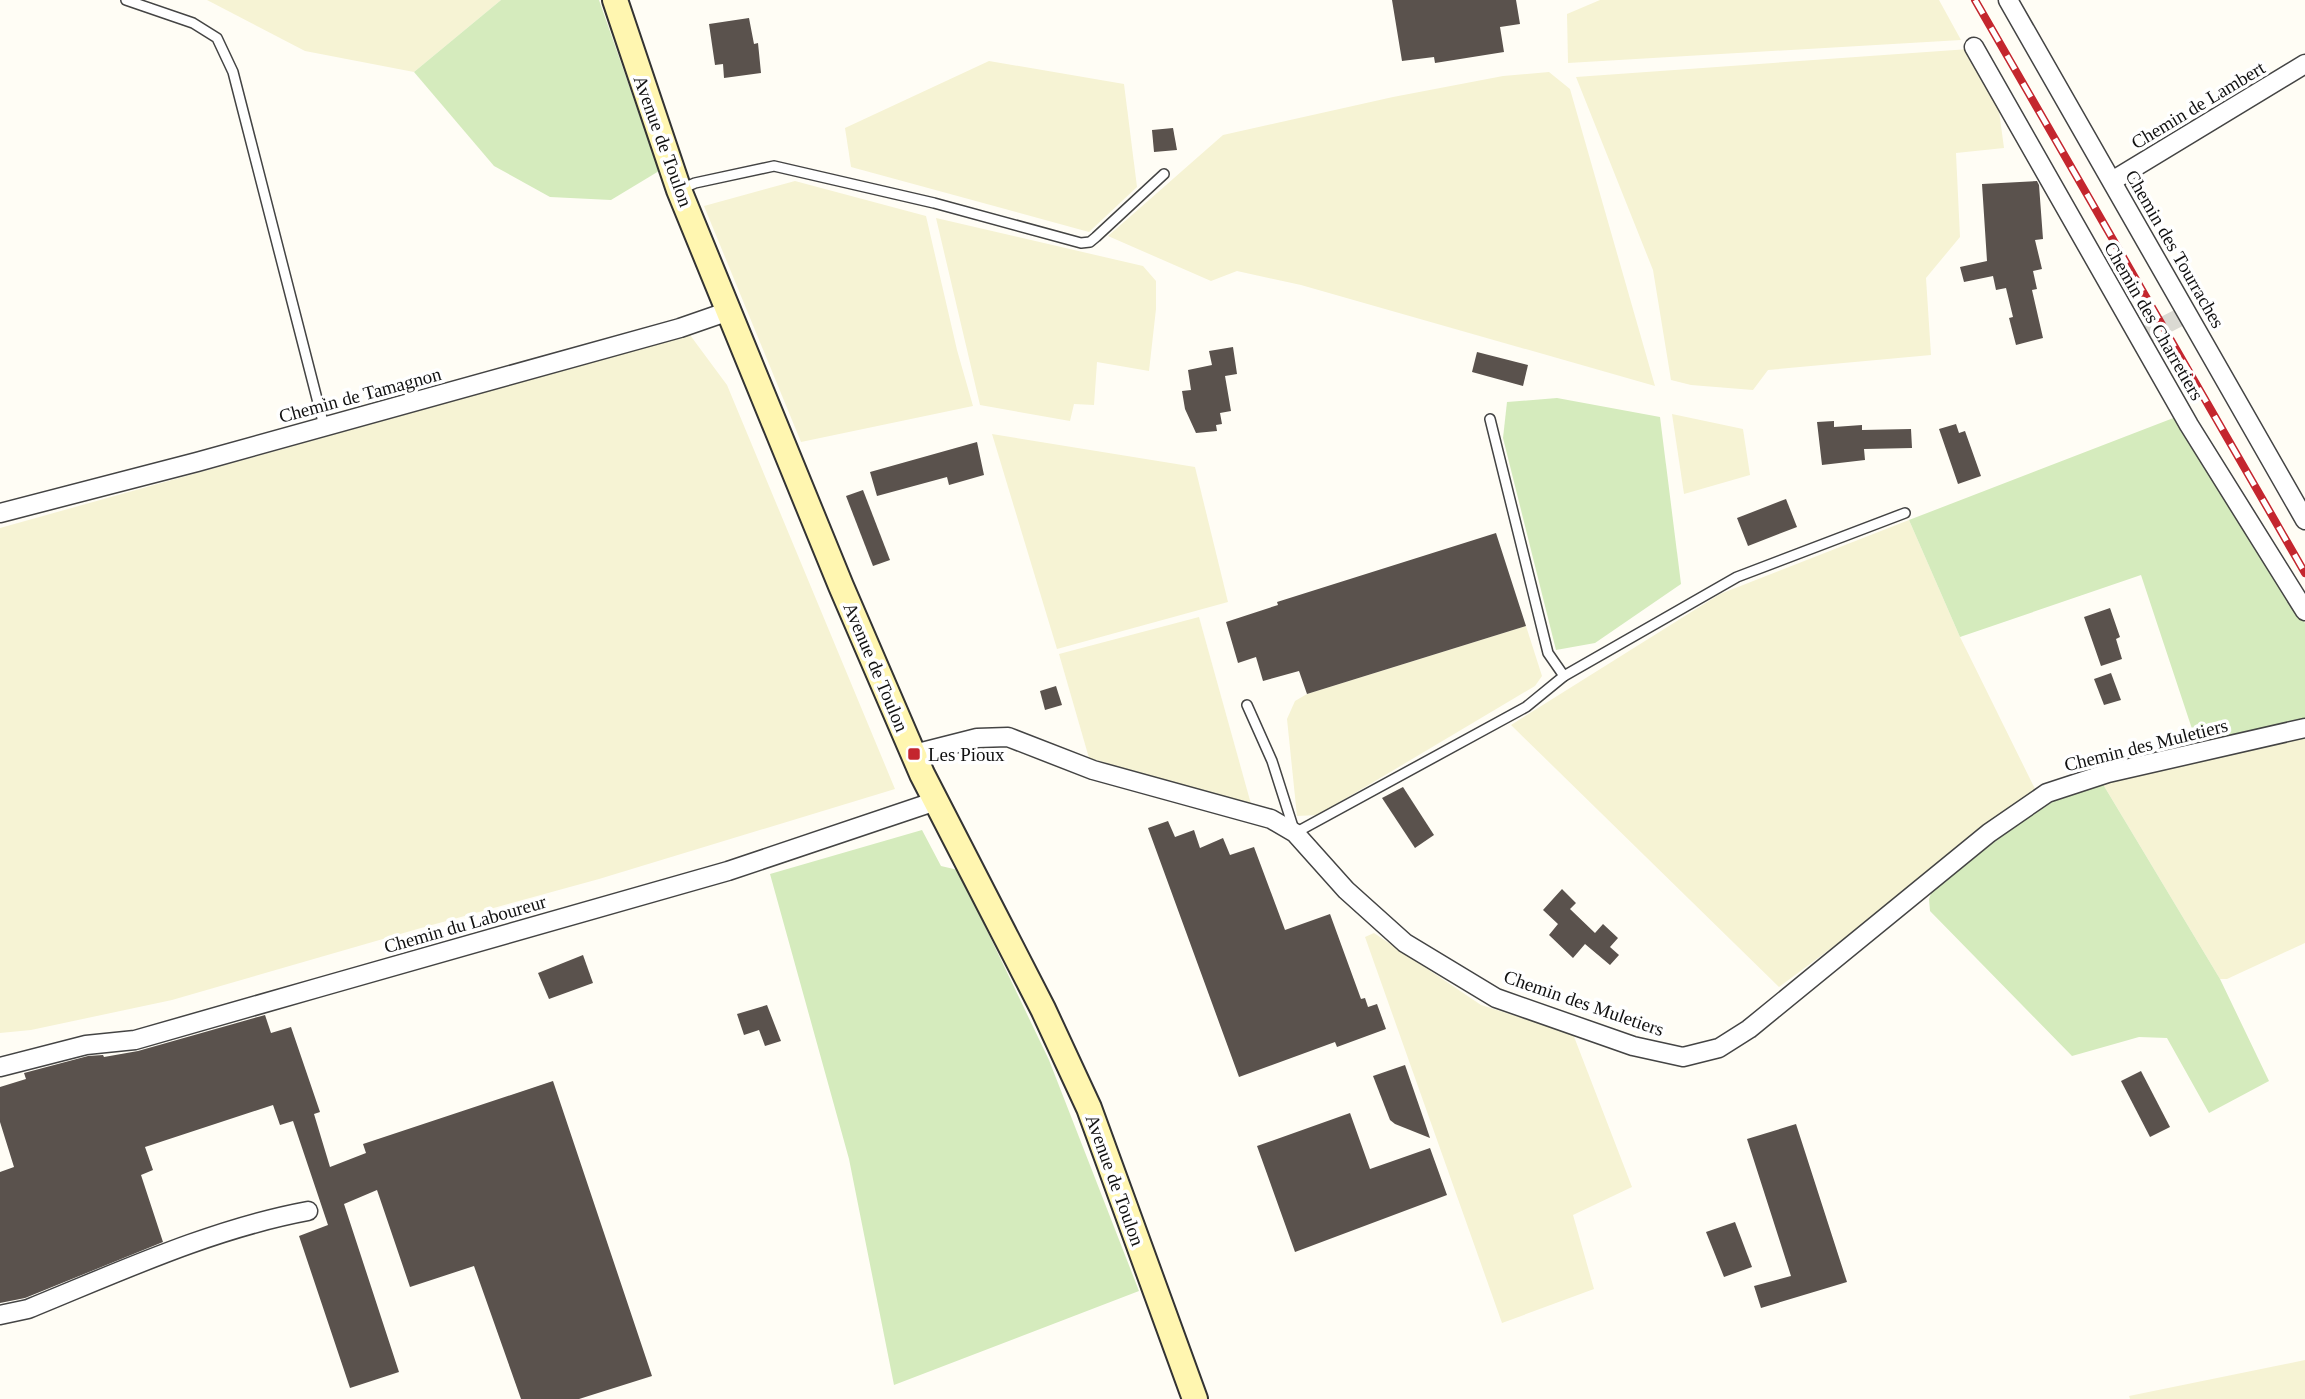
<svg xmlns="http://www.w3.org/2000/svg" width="2305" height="1399" viewBox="0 0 2305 1399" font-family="Georgia,serif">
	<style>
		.farmland { fill: #f6f3d4 }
		.green { fill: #d5ebbd }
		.building { fill: #5a524d }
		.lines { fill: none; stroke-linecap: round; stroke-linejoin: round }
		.street-tunnel { stroke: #dbdad3; stroke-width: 18; stroke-dasharray: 18 9; stroke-linecap: butt }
		.lane-casing { stroke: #444; stroke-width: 12 }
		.street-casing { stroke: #444; stroke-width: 21 }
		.secondary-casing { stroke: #333; stroke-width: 28 }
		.lane { stroke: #fff; stroke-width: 9 }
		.street { stroke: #fff; stroke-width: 18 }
		.secondary { stroke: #fff6b0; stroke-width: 24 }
		.rail-casing { stroke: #c4262e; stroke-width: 8 }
		.rail { stroke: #fff; stroke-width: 5; stroke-dasharray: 16; stroke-linecap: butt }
		.poi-dot { fill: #c4262e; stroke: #fff; stroke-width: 2.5 }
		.labels { text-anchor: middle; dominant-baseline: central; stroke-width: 7; stroke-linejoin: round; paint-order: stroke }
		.street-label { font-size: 19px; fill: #111; stroke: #fff }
		.poi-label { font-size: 19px; fill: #111; stroke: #fff; text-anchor: start }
	</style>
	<rect width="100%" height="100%" fill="#fffdf5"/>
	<g class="farmland">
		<path d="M 207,0 L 501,0 L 414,72 L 305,51 Z"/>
		<path d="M 1600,0 L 1939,0 L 1961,40 L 1568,63 L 1567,14 Z"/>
		<path d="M 1969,49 L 1997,96 L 2004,148 L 1956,153 L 1960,237 L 1926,278 L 1931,355 L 1768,370 L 1753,390 L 1691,385 L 1671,380 L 1653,270 L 1576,77 Z"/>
		<path d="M 989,61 L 1124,84 L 1137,187 L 1089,232 L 851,167 L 845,128 Z"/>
		<path d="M 1549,72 L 1570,89 L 1655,386 L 1301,285 L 1237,271 L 1211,281 L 1108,236 L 1223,135 L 1393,97 L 1503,76 Z"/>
		<path d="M 795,181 L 926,216 L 957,350 L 973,406 L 801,442 L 704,206 Z"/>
		<path d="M 936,218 L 1143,266 L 1156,281 L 1156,309 L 1149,371 L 1097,362 L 1094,405 L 1074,404 L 1070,421 L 980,405 Z"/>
		<path d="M 690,335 L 727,385 L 895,789 L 599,879 L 421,928 L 172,1000 L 31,1030 L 0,1033 L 0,528 Z"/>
		<path d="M 1672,414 L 1743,429 L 1750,475 L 1684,494 Z"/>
		<path d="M 992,434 L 1195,467 L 1228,602 L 1057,649 Z"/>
		<path d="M 1909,520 L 1960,637 L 2037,793 L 1878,916 L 1865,923 L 1779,987 L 1511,725 L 1720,594 Z"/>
		<path d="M 1199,617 L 1251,804 L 1089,758 L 1059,654 Z"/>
		<path d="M 1526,626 L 1542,676 L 1535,686 L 1318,815 L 1297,816 L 1287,719 L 1295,701 L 1307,694 Z"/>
		<path d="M 2305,732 L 2305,943 L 2227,979 L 2220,979 L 2101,781 Z"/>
		<path d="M 1374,933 L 1481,1005 L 1573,1034 L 1632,1187 L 1573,1215 L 1594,1289 L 1502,1323 L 1365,937 Z"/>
		<path d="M 2305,1360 L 2305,1399 L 2130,1399 L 2129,1396 Z"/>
	</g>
	<g class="green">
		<path d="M 501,0 L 599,0 L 659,171 L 611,200 L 550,197 L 494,166 L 414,72 Z"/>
		<path d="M 1557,398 L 1660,417 L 1681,584 L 1595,643 L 1556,650 L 1503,438 L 1507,402 Z"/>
		<path d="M 2176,417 L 2305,623 L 2305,721 L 2198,747 L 2141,575 L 1960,637 L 1909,520 Z"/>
		<path d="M 2101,781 L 2220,979 L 2269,1081 L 2209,1113 L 2167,1038 L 2139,1037 L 2072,1056 L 1930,911 L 1929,899 L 1933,888 L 2017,825 L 2059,798 Z"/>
		<path d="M 922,830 L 941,866 L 958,870 L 1049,1060 L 1139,1291 L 894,1385 L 849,1159 L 770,874 Z"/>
	</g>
	<g class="building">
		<path d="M 1392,0 L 1516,0 L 1520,24 L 1500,27 L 1504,52 L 1435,63 L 1434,57 L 1402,61 Z"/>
		<path d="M 749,18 L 754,44 L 758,43 L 761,73 L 724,78 L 723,64 L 715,65 L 709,24 Z"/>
		<path d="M 1173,128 L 1177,150 L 1154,152 L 1152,130 Z"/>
		<path d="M 2037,181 L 2039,185 L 2043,239 L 2035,240 L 2042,269 L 2033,271 L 2037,289 L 2032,290 L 2043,338 L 2016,345 L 2009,318 L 2013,317 L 2006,288 L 1996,290 L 1993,276 L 1964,282 L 1960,267 L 1987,261 L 1982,184 Z"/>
		<path d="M 1233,347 L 1237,374 L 1225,376 L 1231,411 L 1220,413 L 1222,424 L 1216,425 L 1217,431 L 1196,433 L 1185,409 L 1182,391 L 1191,390 L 1188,370 L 1212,365 L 1209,351 Z"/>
		<path d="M 1477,352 L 1528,365 L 1523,386 L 1472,372 Z"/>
		<path d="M 1834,421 L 1834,427 L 1862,425 L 1862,430 L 1911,429 L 1912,448 L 1864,449 L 1865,460 L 1822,465 L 1817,422 Z"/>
		<path d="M 1956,424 L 1959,433 L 1965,431 L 1981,476 L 1958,484 L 1939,429 Z"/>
		<path d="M 977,442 L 984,475 L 949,485 L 947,477 L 877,496 L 870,472 Z"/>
		<path d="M 863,490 L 890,560 L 873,566 L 846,496 Z"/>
		<path d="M 1786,499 L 1797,527 L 1748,546 L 1737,518 Z"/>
		<path d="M 1496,533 L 1526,626 L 1307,694 L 1299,671 L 1263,681 L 1256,657 L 1238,663 L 1226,622 L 1278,605 L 1277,602 Z"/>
		<path d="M 2110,608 L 2120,637 L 2116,639 L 2122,659 L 2101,666 L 2084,617 Z"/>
		<path d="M 2111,673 L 2121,700 L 2104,705 L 2094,679 Z"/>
		<path d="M 1056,686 L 1062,705 L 1045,710 L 1040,691 Z"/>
		<path d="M 1403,787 L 1434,835 L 1415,848 L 1382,798 Z"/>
		<path d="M 1168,821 L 1175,837 L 1194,830 L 1200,848 L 1223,838 L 1230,855 L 1254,847 L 1285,930 L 1330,914 L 1361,999 L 1365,998 L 1368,1007 L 1377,1004 L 1386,1029 L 1337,1047 L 1335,1042 L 1239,1077 L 1148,828 Z"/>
		<path d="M 1562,889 L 1576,903 L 1570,909 L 1595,933 L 1603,924 L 1618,938 L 1610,947 L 1619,955 L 1610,965 L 1585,944 L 1573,958 L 1549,935 L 1558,924 L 1543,910 Z"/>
		<path d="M 583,955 L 593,983 L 549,999 L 538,973 Z"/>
		<path d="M 767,1005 L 781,1041 L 765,1046 L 759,1030 L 744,1035 L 737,1014 Z"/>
		<path d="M 265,1015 L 271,1033 L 291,1027 L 320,1112 L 314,1114 L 330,1167 L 366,1153 L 363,1144 L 553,1081 L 652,1376 L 579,1399 L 521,1399 L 474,1266 L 410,1287 L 377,1190 L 344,1204 L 399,1372 L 350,1388 L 299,1236 L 328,1225 L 293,1121 L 280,1125 L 273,1105 L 145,1147 L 153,1170 L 141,1175 L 163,1242 L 25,1298 L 0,1303 L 0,1172 L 14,1167 L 0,1122 L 0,1087 L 26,1079 L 24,1073 L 88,1056 L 103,1055 L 104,1057 L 138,1051 Z"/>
		<path d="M 1405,1065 L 1424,1120 L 1430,1138 L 1395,1124 L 1390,1120 L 1373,1076 Z"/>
		<path d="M 2141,1071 L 2170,1127 L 2150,1137 L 2121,1081 Z"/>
		<path d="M 1350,1113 L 1370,1169 L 1430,1148 L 1447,1195 L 1295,1252 L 1257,1146 Z"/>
		<path d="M 1796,1124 L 1847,1282 L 1761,1308 L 1754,1286 L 1791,1276 L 1747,1139 Z"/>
		<path d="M 1735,1222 L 1752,1267 L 1724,1277 L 1706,1232 Z"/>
	</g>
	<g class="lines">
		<path class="street-tunnel" d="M 2140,338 L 2188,313"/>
		<g class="lane-casing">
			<g id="lane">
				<path d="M 126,0 L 193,23 L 217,38 L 233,72 L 324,426"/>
				<path d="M 681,189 L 695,183 L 774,166 L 934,203 L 1081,243 L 1090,242 L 1096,237 L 1164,174"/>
				<path d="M 1490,419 L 1548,653 L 1564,676"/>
				<path d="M 1247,705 L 1272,761 L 1295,833 L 1526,707 L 1564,676 L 1737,577 L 1905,513"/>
			</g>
		</g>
		<g class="street-casing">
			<g id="street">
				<path d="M 2008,0 L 2305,520"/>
				<path d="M 1974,47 L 2189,425 L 2305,611"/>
				<path d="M 2112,181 L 2305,64"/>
				<path d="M 0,513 L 197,462 L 680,328 L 729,311"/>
				<path d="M 914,754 L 977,738 L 1008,737 L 1093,770 L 1271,819 L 1295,833 L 1346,890 L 1405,943 L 1496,998 L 1633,1046 L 1683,1057 L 1719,1048 L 1749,1029 L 1989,833 L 2047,793 L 2108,773 L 2305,728"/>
				<path d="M 0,1067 L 86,1045 L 135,1040 L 317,988 L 728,871 L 936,801"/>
				<path d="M 0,1315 L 28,1309 C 119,1272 211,1229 308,1211"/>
			</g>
		</g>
		<g class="secondary-casing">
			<path id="secondary" d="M 615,0 L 679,190 L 841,586 L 922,774 L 1043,1009 L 1089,1108 L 1195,1399"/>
		</g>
		<use href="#lane" class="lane"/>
		<use href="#street" class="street"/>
		<use href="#secondary" class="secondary"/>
		<g class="rail-casing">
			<path id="rail" d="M 1975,0 L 2305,573"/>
		</g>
		<use href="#rail" class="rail"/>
	</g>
	<rect class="poi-dot" x="907" y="747" width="14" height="14" rx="3.5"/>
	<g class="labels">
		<g class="street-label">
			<text transform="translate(2198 105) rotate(-31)">Chemin de Lambert</text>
			<text transform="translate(663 141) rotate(70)">Avenue de Toulon</text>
			<text transform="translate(2175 249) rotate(60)">Chemin des Tourraches</text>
			<text transform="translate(2154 321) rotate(60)">Chemin des Charretiers</text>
			<text transform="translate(360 395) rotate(-15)">Chemin de Tamagnon</text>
			<text transform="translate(876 667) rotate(67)">Avenue de Toulon</text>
			<text transform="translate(2146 745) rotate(-14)">Chemin des Muletiers</text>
			<text transform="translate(465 924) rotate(-16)">Chemin du Laboureur</text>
			<text transform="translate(1584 1003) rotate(19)">Chemin des Muletiers</text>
			<text transform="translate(1115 1180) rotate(70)">Avenue de Toulon</text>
		</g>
		<g class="poi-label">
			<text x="928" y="754">Les Pioux</text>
		</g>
	</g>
</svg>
